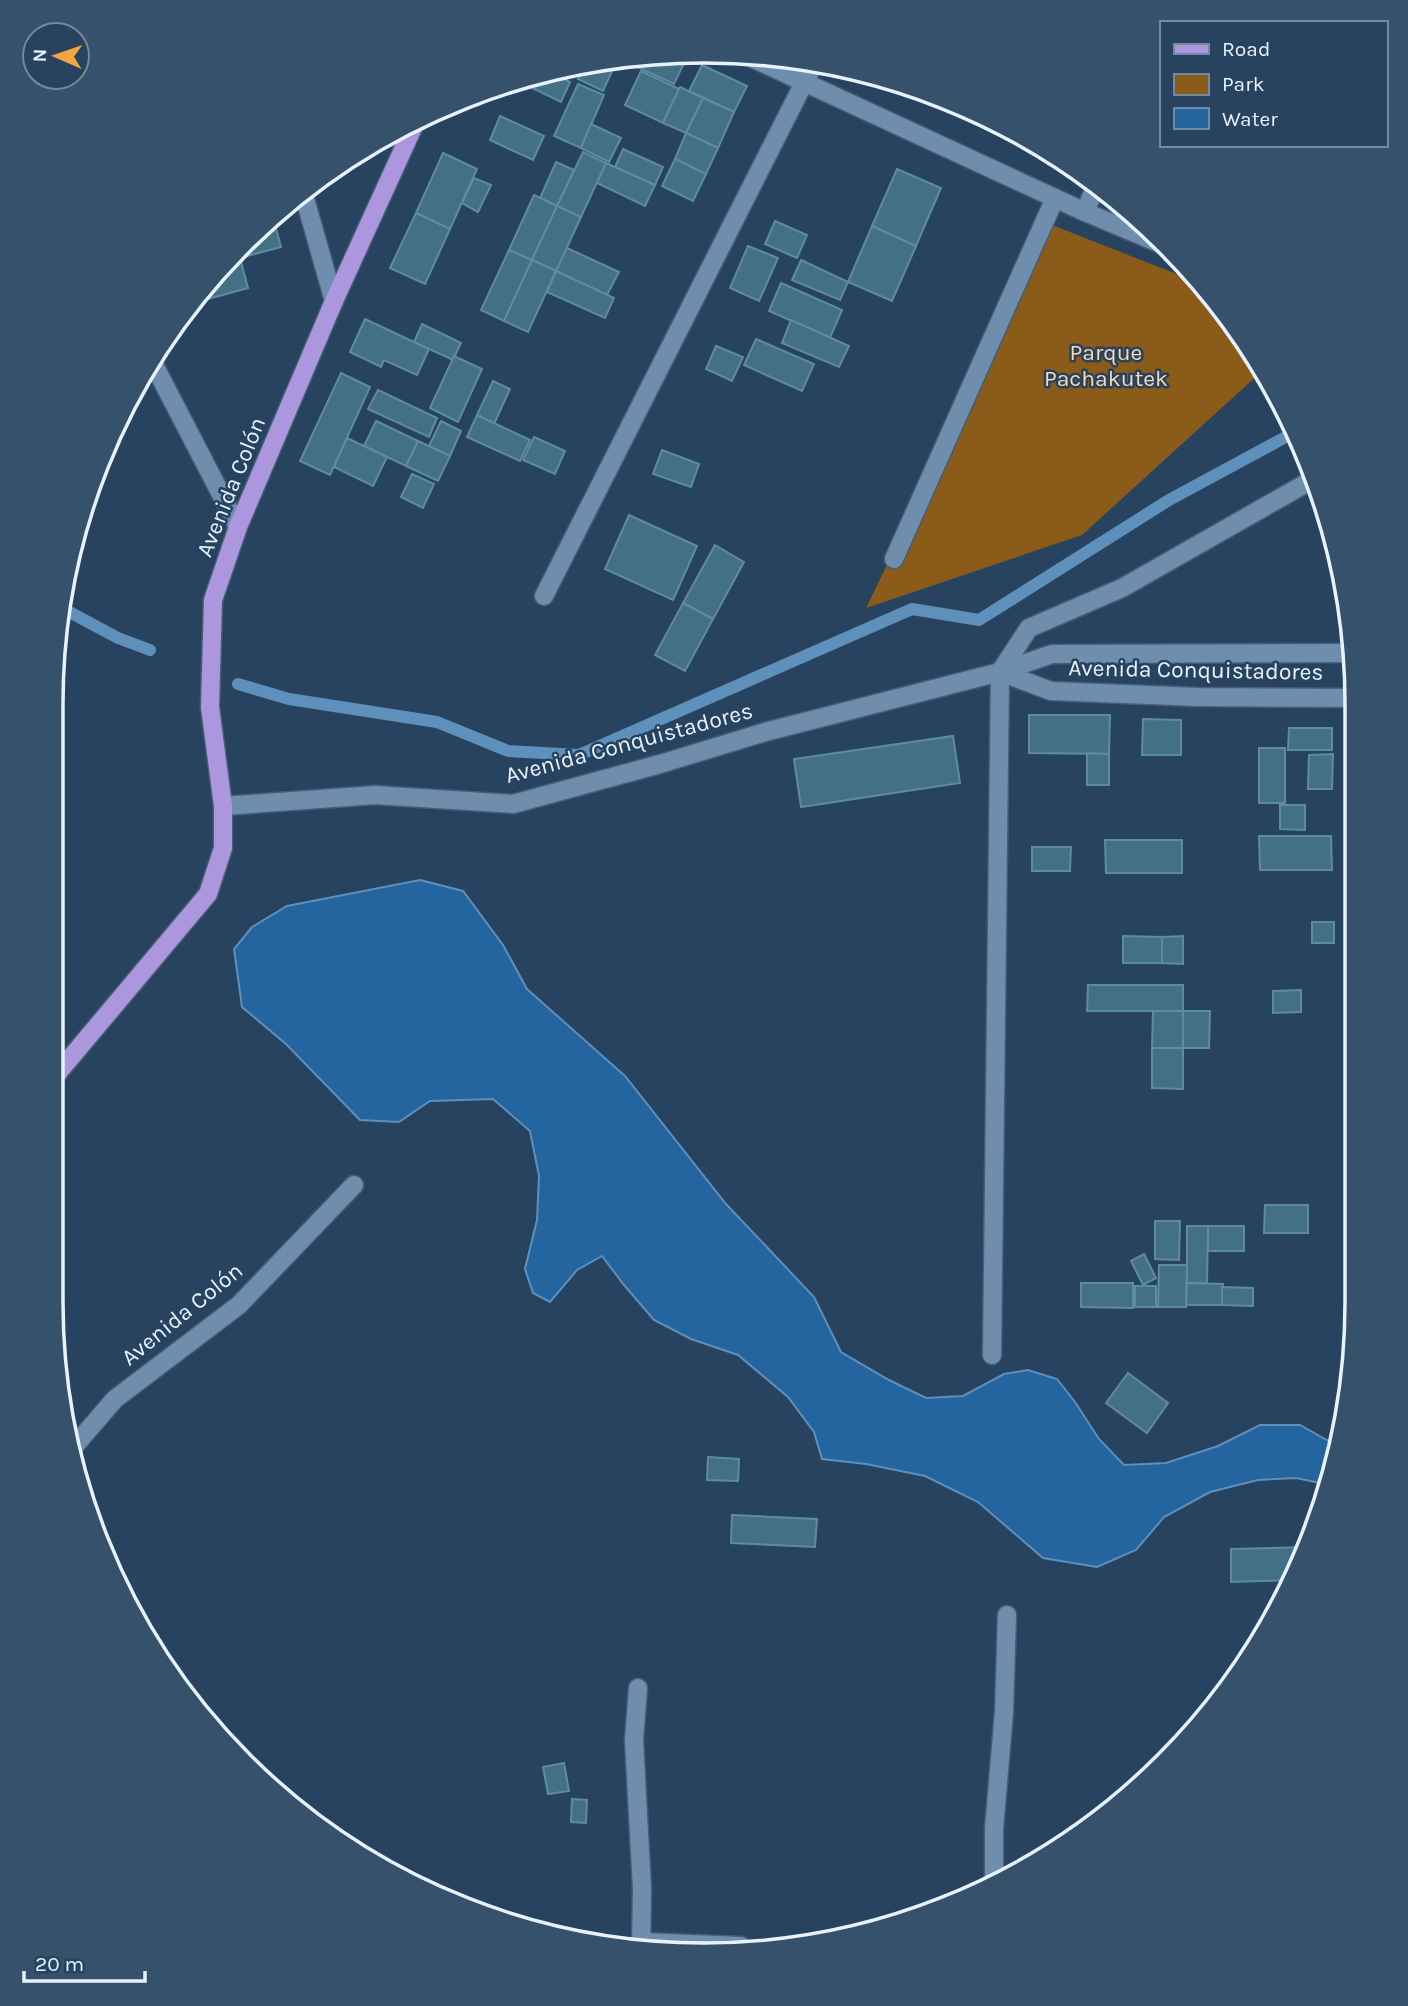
<svg xmlns="http://www.w3.org/2000/svg" width="1408" height="2006" viewBox="0 0 1408 2006" font-family="Karla,sans-serif">
	<style>
		.green { fill: #8b5b19 }
		.water { fill: #24649f; stroke: #5f8fbb; stroke-width: 2 }
		.lines { fill: none; stroke-linecap: round; stroke-linejoin: round }
		.stream { stroke: #5f8fbb; stroke-width: 12 }
		.building { fill: #447085; stroke: #5f8ba1; stroke-width: 2 }
		.minor-casing { stroke: #475d73; stroke-width: 21 }
		.major-casing { stroke: #475d73; stroke-width: 21 }
		.minor { stroke: #6f8ead; stroke-width: 18 }
		.major { stroke: #ac96de; stroke-width: 18 }
		.labels { text-anchor: middle; dominant-baseline: central; stroke-width: 5; stroke-linejoin: round; paint-order: stroke }
		.park-label { font-size: 23px; fill: #fed8ae; stroke: #27435f }
		.street-label { font-size: 23px; fill: #e8f2fc; stroke: #27435f }
		.rim { fill: none; stroke: #e8f2fc; stroke-width: 3.5 }
	</style>
	<rect width="100%" height="100%" fill="#27435f"/>
	<path class="green" d="M 1052,225 L 1202,284 L 1261,372 L 1082,535 L 866,608 Z"/>
	<path class="water" d="M 420,880 L 463,891 L 503,945 L 527,989 L 625,1076 L 726,1204 L 814,1297 L 841,1352 L 889,1380 L 926,1398 L 963,1396 L 1004,1374 L 1028,1370 L 1057,1379 L 1075,1402 L 1099,1439 L 1124,1465 L 1166,1463 L 1218,1446 L 1260,1425 L 1300,1425 L 1339,1447 L 1335,1471 L 1330,1485 L 1296,1478 L 1258,1480 L 1210,1492 L 1164,1517 L 1136,1550 L 1097,1567 L 1043,1558 L 978,1502 L 925,1476 L 866,1464 L 822,1459 L 814,1432 L 788,1397 L 738,1355 L 691,1339 L 654,1320 L 624,1285 L 602,1256 L 577,1270 L 550,1302 L 533,1293 L 525,1269 L 537,1220 L 539,1176 L 530,1131 L 493,1099 L 430,1101 L 399,1122 L 360,1120 L 286,1044 L 242,1007 L 234,949 L 252,927 L 287,906 Z"/>
	<g class="lines">
		<g class="stream">
			<path d="M 60,607 L 118,638 L 150,650"/>
			<path d="M 238,684 L 289,699 L 437,722 L 508,751 L 579,755 L 912,609 L 979,620 L 1169,500 L 1295,432"/>
		</g>
	</g>
	<g class="building">
		<path d="M 682,54 L 687,57 L 674,84 L 618,58 L 619,56 Z"/>
		<path d="M 619,56 L 603,91 L 578,79 L 585,64 Z"/>
		<path d="M 702,65 L 747,86 L 734,112 L 689,91 Z"/>
		<path d="M 641,71 L 679,89 L 663,123 L 625,105 Z"/>
		<path d="M 550,72 L 570,82 L 561,102 L 528,86 L 533,76 Z"/>
		<path d="M 878,75 L 934,96 L 932,100 L 877,76 Z"/>
		<path d="M 578,84 L 604,95 L 581,148 L 554,136 Z"/>
		<path d="M 680,87 L 703,98 L 686,133 L 663,123 Z"/>
		<path d="M 937,97 L 957,105 L 954,111 L 935,102 Z"/>
		<path d="M 703,98 L 734,112 L 718,148 L 686,133 Z"/>
		<path d="M 957,105 L 996,120 L 993,128 L 954,111 Z"/>
		<path d="M 500,116 L 544,136 L 533,160 L 490,140 Z"/>
		<path d="M 591,124 L 621,138 L 609,162 L 581,148 Z"/>
		<path d="M 1014,131 L 1053,155 L 1011,138 Z"/>
		<path d="M 686,133 L 718,148 L 706,174 L 675,159 Z"/>
		<path d="M 623,149 L 663,167 L 655,185 L 615,167 Z"/>
		<path d="M 583,152 L 606,163 L 581,217 L 557,206 Z"/>
		<path d="M 443,153 L 477,169 L 450,229 L 416,213 Z"/>
		<path d="M 675,159 L 706,174 L 693,201 L 662,186 Z"/>
		<path d="M 556,162 L 574,170 L 557,206 L 540,198 Z"/>
		<path d="M 606,163 L 655,185 L 645,206 L 597,183 Z"/>
		<path d="M 897,169 L 941,188 L 916,246 L 872,226 Z"/>
		<path d="M 474,178 L 491,185 L 478,212 L 462,203 Z"/>
		<path d="M 534,195 L 557,206 L 532,260 L 509,250 Z"/>
		<path d="M 557,206 L 581,217 L 556,271 L 532,260 Z"/>
		<path d="M 416,213 L 450,229 L 425,284 L 390,268 Z"/>
		<path d="M 272,214 L 281,247 L 247,256 L 245,247 Z"/>
		<path d="M 775,221 L 807,235 L 797,258 L 765,244 Z"/>
		<path d="M 872,226 L 916,246 L 892,301 L 848,282 Z"/>
		<path d="M 748,246 L 778,258 L 759,301 L 730,288 Z"/>
		<path d="M 567,248 L 619,272 L 607,295 L 556,271 Z"/>
		<path d="M 509,250 L 532,260 L 504,321 L 481,310 Z"/>
		<path d="M 239,254 L 248,288 L 201,301 Z"/>
		<path d="M 532,260 L 556,271 L 528,332 L 504,321 Z"/>
		<path d="M 801,260 L 848,282 L 840,300 L 792,280 Z"/>
		<path d="M 556,271 L 614,298 L 605,318 L 547,292 Z"/>
		<path d="M 781,283 L 842,310 L 830,338 L 769,311 Z"/>
		<path d="M 365,319 L 429,349 L 417,375 L 384,360 L 381,367 L 350,352 Z"/>
		<path d="M 791,320 L 849,346 L 839,367 L 782,343 Z"/>
		<path d="M 422,324 L 461,343 L 453,360 L 414,342 Z"/>
		<path d="M 756,339 L 814,364 L 802,391 L 744,365 Z"/>
		<path d="M 716,346 L 743,357 L 732,381 L 706,369 Z"/>
		<path d="M 454,356 L 482,369 L 458,422 L 430,408 Z"/>
		<path d="M 341,373 L 370,387 L 330,475 L 300,461 Z"/>
		<path d="M 493,381 L 510,389 L 494,424 L 477,415 Z"/>
		<path d="M 378,390 L 437,418 L 429,437 L 368,409 Z"/>
		<path d="M 477,415 L 530,440 L 520,461 L 467,437 Z"/>
		<path d="M 376,421 L 418,441 L 406,466 L 364,446 Z"/>
		<path d="M 441,421 L 461,431 L 450,456 L 429,446 Z"/>
		<path d="M 534,437 L 565,451 L 555,474 L 523,460 Z"/>
		<path d="M 347,438 L 387,457 L 373,486 L 334,467 Z"/>
		<path d="M 418,441 L 450,456 L 438,481 L 406,466 Z"/>
		<path d="M 662,450 L 699,464 L 691,487 L 653,474 Z"/>
		<path d="M 412,474 L 434,484 L 423,508 L 401,497 Z"/>
		<path d="M 629,515 L 697,546 L 673,600 L 605,569 Z"/>
		<path d="M 715,545 L 744,562 L 713,619 L 683,603 Z"/>
		<path d="M 683,603 L 713,619 L 685,671 L 655,655 Z"/>
		<path d="M 1029,715 L 1110,715 L 1109,754 L 1029,753 Z"/>
		<path d="M 1143,719 L 1181,720 L 1181,755 L 1142,755 Z"/>
		<path d="M 1289,728 L 1332,728 L 1332,750 L 1288,750 Z"/>
		<path d="M 953,736 L 960,783 L 801,807 L 794,759 Z"/>
		<rect x="1259" y="748" width="26" height="55"/>
		<path d="M 1087,753 L 1109,754 L 1109,785 L 1087,785 Z"/>
		<path d="M 1333,754 L 1332,789 L 1308,789 L 1309,755 Z"/>
		<path d="M 1280,805 L 1305,805 L 1305,830 L 1280,829 Z"/>
		<path d="M 1259,836 L 1331,836 L 1332,870 L 1260,870 Z"/>
		<path d="M 1105,840 L 1182,840 L 1182,873 L 1106,873 Z"/>
		<path d="M 1032,847 L 1071,847 L 1070,871 L 1032,871 Z"/>
		<rect x="1312" y="922" width="22" height="21"/>
		<path d="M 1123,936 L 1162,937 L 1162,963 L 1123,963 Z"/>
		<path d="M 1183,936 L 1183,964 L 1162,963 L 1162,937 Z"/>
		<path d="M 1088,985 L 1183,985 L 1183,1011 L 1087,1011 Z"/>
		<path d="M 1301,990 L 1301,1012 L 1273,1013 L 1273,991 Z"/>
		<path d="M 1153,1011 L 1183,1011 L 1183,1048 L 1152,1048 Z"/>
		<path d="M 1183,1011 L 1210,1011 L 1209,1048 L 1183,1048 Z"/>
		<path d="M 1152,1048 L 1183,1048 L 1183,1089 L 1152,1088 Z"/>
		<path d="M 1265,1205 L 1308,1205 L 1308,1233 L 1264,1233 Z"/>
		<path d="M 1155,1221 L 1180,1221 L 1179,1260 L 1155,1259 Z"/>
		<path d="M 1187,1226 L 1208,1226 L 1207,1283 L 1187,1283 Z"/>
		<rect x="1208" y="1226" width="36" height="25"/>
		<path d="M 1144,1254 L 1156,1278 L 1143,1285 L 1131,1261 Z"/>
		<path d="M 1159,1265 L 1187,1265 L 1186,1307 L 1158,1307 Z"/>
		<path d="M 1081,1283 L 1133,1283 L 1133,1308 L 1081,1307 Z"/>
		<path d="M 1187,1283 L 1223,1284 L 1222,1305 L 1186,1305 Z"/>
		<rect x="1135" y="1286" width="21" height="21"/>
		<path d="M 1222,1287 L 1253,1288 L 1253,1306 L 1222,1305 Z"/>
		<path d="M 1128,1373 L 1168,1403 L 1147,1433 L 1106,1403 Z"/>
		<path d="M 708,1457 L 739,1459 L 738,1481 L 707,1480 Z"/>
		<path d="M 732,1515 L 817,1519 L 815,1547 L 731,1543 Z"/>
		<path d="M 1305,1547 L 1294,1580 L 1231,1582 L 1231,1549 Z"/>
		<path d="M 123,1581 L 139,1606 L 135,1609 Z"/>
		<path d="M 564,1763 L 569,1791 L 548,1794 L 543,1767 Z"/>
		<path d="M 1133,1779 L 1147,1780 L 1132,1795 Z"/>
		<path d="M 572,1799 L 587,1800 L 586,1823 L 571,1822 Z"/>
	</g>
	<g class="lines">
		<g class="minor-casing">
			<g id="minor">
				<path d="M 739,52 L 1085,212 L 1166,246"/>
				<path d="M 303,192 L 334,301"/>
				<path d="M 1085,212 L 1097,183"/>
				<path d="M 152,361 L 238,527"/>
				<path d="M 894,559 L 1055,198"/>
				<path d="M 544,596 L 814,63"/>
				<path d="M 1000,672 L 1051,691 L 1198,697 L 1352,698"/>
				<path d="M 223,806 L 375,795 L 513,804 L 660,764 L 765,732 L 1000,672 L 1052,654 L 1352,653"/>
				<path d="M 992,1355 L 1000,672 L 1029,628 L 1122,588 L 1310,481"/>
				<path d="M 70,1451 L 115,1399 L 239,1305 L 354,1185"/>
				<path d="M 638,1688 L 634,1740 L 642,1889 L 641,1949"/>
				<path d="M 994,1887 L 994,1829 L 1004,1712 L 1007,1615"/>
				<path d="M 641,1942 L 741,1946"/>
			</g>
		</g>
		<g class="major-casing">
			<path id="major" d="M 51,1081 L 208,894 L 223,848 L 223,806 L 210,707 L 213,600 L 238,527 L 334,301 L 416,121"/>
		</g>
		<use href="#minor" class="minor"/>
		<use href="#major" class="major"/>
	</g>
	<g class="labels">
		<g class="park-label">
			<text x="1106" y="352">Parque<tspan x="1106" dy="26">Pachakutek</tspan></text>
		</g>
		<g class="street-label">
			<text transform="translate(231 487) rotate(-68)">Avenida Colón</text>
			<text transform="translate(1196 670) rotate(1)">Avenida Conquistadores</text>
			<text transform="translate(629 743) rotate(-15)">Avenida Conquistadores</text>
			<text transform="translate(182 1314) rotate(-39)">Avenida Colón</text>
		</g>
	</g>
	<path d="M0 0H1408V2006H0ZM704 63H704A641 641 0 0 1 1345 704V1302A641 641 0 0 1 704 1943H704A641 641 0 0 1 63 1302V704A641 641 0 0 1 704 63Z" fill="#36516c" fill-rule="evenodd"/>
	<path class="rim" d="M704 63H704A641 641 0 0 1 1345 704V1302A641 641 0 0 1 704 1943H704A641 641 0 0 1 63 1302V704A641 641 0 0 1 704 63Z"/>
	<rect x="1160" y="21" width="228" height="126" fill="#27435f" stroke="#74899e" stroke-width="2"/>
	<rect x="1174" y="44" width="35" height="10" fill="#ac96de" stroke="#74899e" stroke-width="2"/>
	<text x="1222" y="56" font-size="21" fill="#e8f2fc">Road</text>
	<rect x="1174" y="74" width="35" height="21" fill="#8b5b19" stroke="#74899e" stroke-width="2"/>
	<text x="1222" y="91" font-size="21" fill="#e8f2fc">Park</text>
	<rect x="1174" y="108" width="35" height="21" fill="#24649f" stroke="#74899e" stroke-width="2"/>
	<text x="1222" y="126" font-size="21" fill="#e8f2fc">Water</text>
	<g transform="translate(56 56) rotate(272)"><circle r="33" fill="#27435f" stroke="#74899e" stroke-width="2"/>
	<path d="M0-5L12 26L0 18L-12 26Z" fill="#f2a540"/>
	<text y="-10" font-size="19" font-weight="bold" text-anchor="middle" fill="#e8f2fc">N</text>
	</g>
	<path d="M24 1971v10h121v-10" fill="none" stroke="#e8f2fc" stroke-width="3.5"/>
	<text x="35" y="1971" font-size="21" fill="#e8f2fc" stroke="#27435f" stroke-width="5" paint-order="stroke">20 m</text>
</svg>
